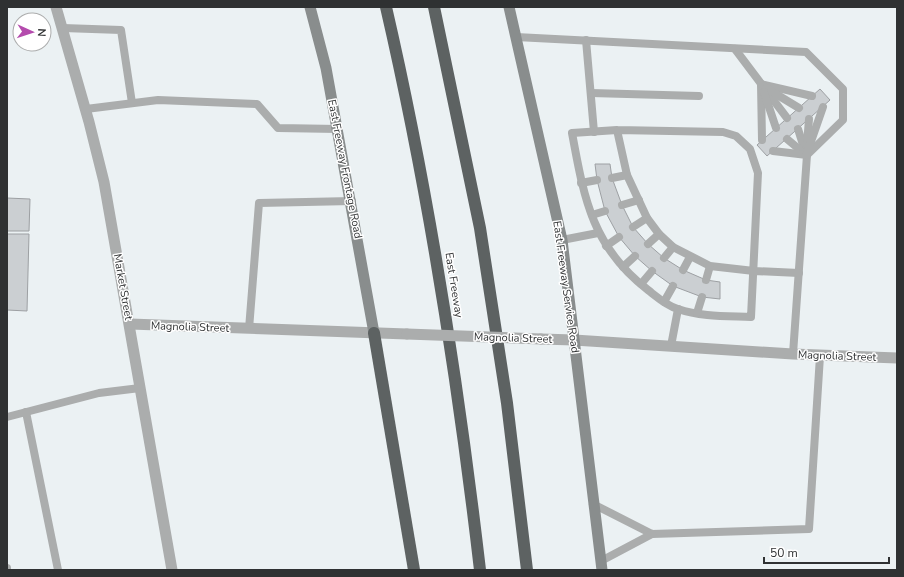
<svg xmlns="http://www.w3.org/2000/svg" width="904" height="577" viewBox="0 0 904 577" font-family="'Nunito Sans',sans-serif">
	<style>
		.building { fill: #cbcfd2; stroke: #9da0a3 }
		.lines { fill: none; stroke-linecap: round; stroke-linejoin: round }
		.service { stroke: #abadad; stroke-width: 8 }
		.minor { stroke: #abadad; stroke-width: 11 }
		.tertiary { stroke: #abadad; stroke-width: 11 }
		.secondary { stroke: #898d8d; stroke-width: 11 }
		.motorway { stroke: #5d6262; stroke-width: 12 }
		.tertiary-bridge { stroke: #abadad; stroke-width: 11 }
		.labels { text-anchor: middle; dominant-baseline: central; stroke-width: 3; stroke-linejoin: round; paint-order: stroke }
		.street-label { font-size: 11px; fill: #2f3132; stroke: #fff }
	</style>
	<rect width="100%" height="100%" fill="#ebf1f3"/>
	<g class="building">
		<path d="M 820,89 L 830,100 L 767,156 L 757,145 Z"/>
		<path d="M 595,164 L 610,164 L 612,178 L 622,205 L 633,227 L 648,244 L 664,258 L 683,270 L 706,280 L 720,282 L 720,299 L 702,297 L 673,286 L 652,271 L 635,256 L 619,237 L 605,211 L 597,180 Z"/>
		<path d="M 7,198 L 30,199 L 29,231 L 7,231 Z"/>
		<path d="M 7,234 L 29,234 L 27,311 L 7,310 Z"/>
	</g>
	<g class="lines">
		<g class="service">
			<path d="M 63,28 L 121,30 L 132,103"/>
			<path d="M 516,37 L 806,52 L 843,89 L 843,120 L 807,155 L 793,354"/>
			<path d="M 586,40 L 594,132"/>
			<path d="M 735,49 L 787,118"/>
			<path d="M 761,84 L 762,140"/>
			<path d="M 761,84 L 812,96"/>
			<path d="M 766,88 L 799,108"/>
			<path d="M 764,92 L 776,128"/>
			<path d="M 591,93 L 699,96"/>
			<path d="M 86,109 L 158,100 L 257,104 L 278,128 L 338,129"/>
			<path d="M 798,129 L 805,151"/>
			<path d="M 617,130 L 723,132 L 736,136 L 750,149 L 758,173 L 751,317 C 727,316 701,317 678,309 C 667,306 657,297 648,290 C 592,247 584,198 572,133 L 617,130 L 627,175 L 647,218 L 659,234 L 673,247 L 710,266 L 754,271 L 799,273"/>
			<path d="M 787,139 L 806,155"/>
			<path d="M 807,144 L 809,119"/>
			<path d="M 773,151 L 807,155"/>
			<path d="M 807,153 L 823,107"/>
			<path d="M 612,178 L 627,175"/>
			<path d="M 581,183 L 597,180"/>
			<path d="M 622,205 L 639,200"/>
			<path d="M 592,215 L 605,211"/>
			<path d="M 633,227 L 647,218"/>
			<path d="M 562,240 L 598,233"/>
			<path d="M 648,244 L 659,234"/>
			<path d="M 606,246 L 619,237"/>
			<path d="M 664,258 L 673,247"/>
			<path d="M 623,267 L 635,256"/>
			<path d="M 683,270 L 690,257"/>
			<path d="M 706,280 L 710,266"/>
			<path d="M 641,284 L 652,271"/>
			<path d="M 664,302 L 673,286"/>
			<path d="M 697,313 L 702,297"/>
			<path d="M 249,329 L 259,203 L 352,201"/>
			<path d="M 671,346 L 678,309"/>
			<path d="M 26,412 L 58,570"/>
			<path d="M 7,417 L 99,393 L 140,388"/>
			<path d="M 593,504 L 652,534 L 809,529 L 820,356"/>
			<path d="M 601,561 L 652,534"/>
			<path d="M 7,568 L 7,570"/>
		</g>
		<path class="minor" d="M 574,340 L 793,354 L 897,358"/>
		<g class="tertiary">
			<path d="M 56,7 L 89,122 L 104,182 L 172,570"/>
			<path d="M 130,324 L 407,334"/>
			<path d="M 541,339 L 574,340"/>
		</g>
		<g class="secondary">
			<path d="M 310,7 L 326,68 L 374,333"/>
			<path d="M 509,7 L 562,240 L 602,570"/>
		</g>
		<g class="motorway">
			<path d="M 386,7 C 429,193 458,381 480,570"/>
			<path d="M 434,7 L 480,228 L 507,403 L 527,570"/>
			<path d="M 374,333 L 414,570"/>
		</g>
		<path class="tertiary-bridge" d="M 407,334 L 541,339"/>
	</g>
	<g class="labels">
		<g class="street-label">
			<text transform="translate(345 169) rotate(79)">East Freeway Frontage Road</text>
			<text transform="translate(454 285) rotate(81)">East Freeway</text>
			<text transform="translate(123 287) rotate(80)">Market Street</text>
			<text transform="translate(566 287) rotate(82)">East Freeway Service Road</text>
			<text transform="translate(190 327) rotate(2)">Magnolia Street</text>
			<text transform="translate(513 338) rotate(2)">Magnolia Street</text>
			<text transform="translate(837 356) rotate(2)">Magnolia Street</text>
		</g>
	</g>
	<rect width="904" height="577" fill="none" stroke="#2f3132" stroke-width="16"/>
	<g transform="translate(32 32) rotate(93)"><circle r="19" fill="#ffffff" stroke="#acadad"/>
	<path d="M0-3L7 15L0 10L-7 15Z" fill="#b44bad"/>
	<text y="-6" font-size="11" font-weight="bold" text-anchor="middle" fill="#2f3132">N</text>
	</g>
	<path d="M764 557v6h125v-6" fill="none" stroke="#2f3132" stroke-width="2"/>
	<text x="770" y="557" font-size="12" fill="#2f3132" stroke="#ffffff" stroke-width="3" paint-order="stroke">50 m</text>
</svg>
